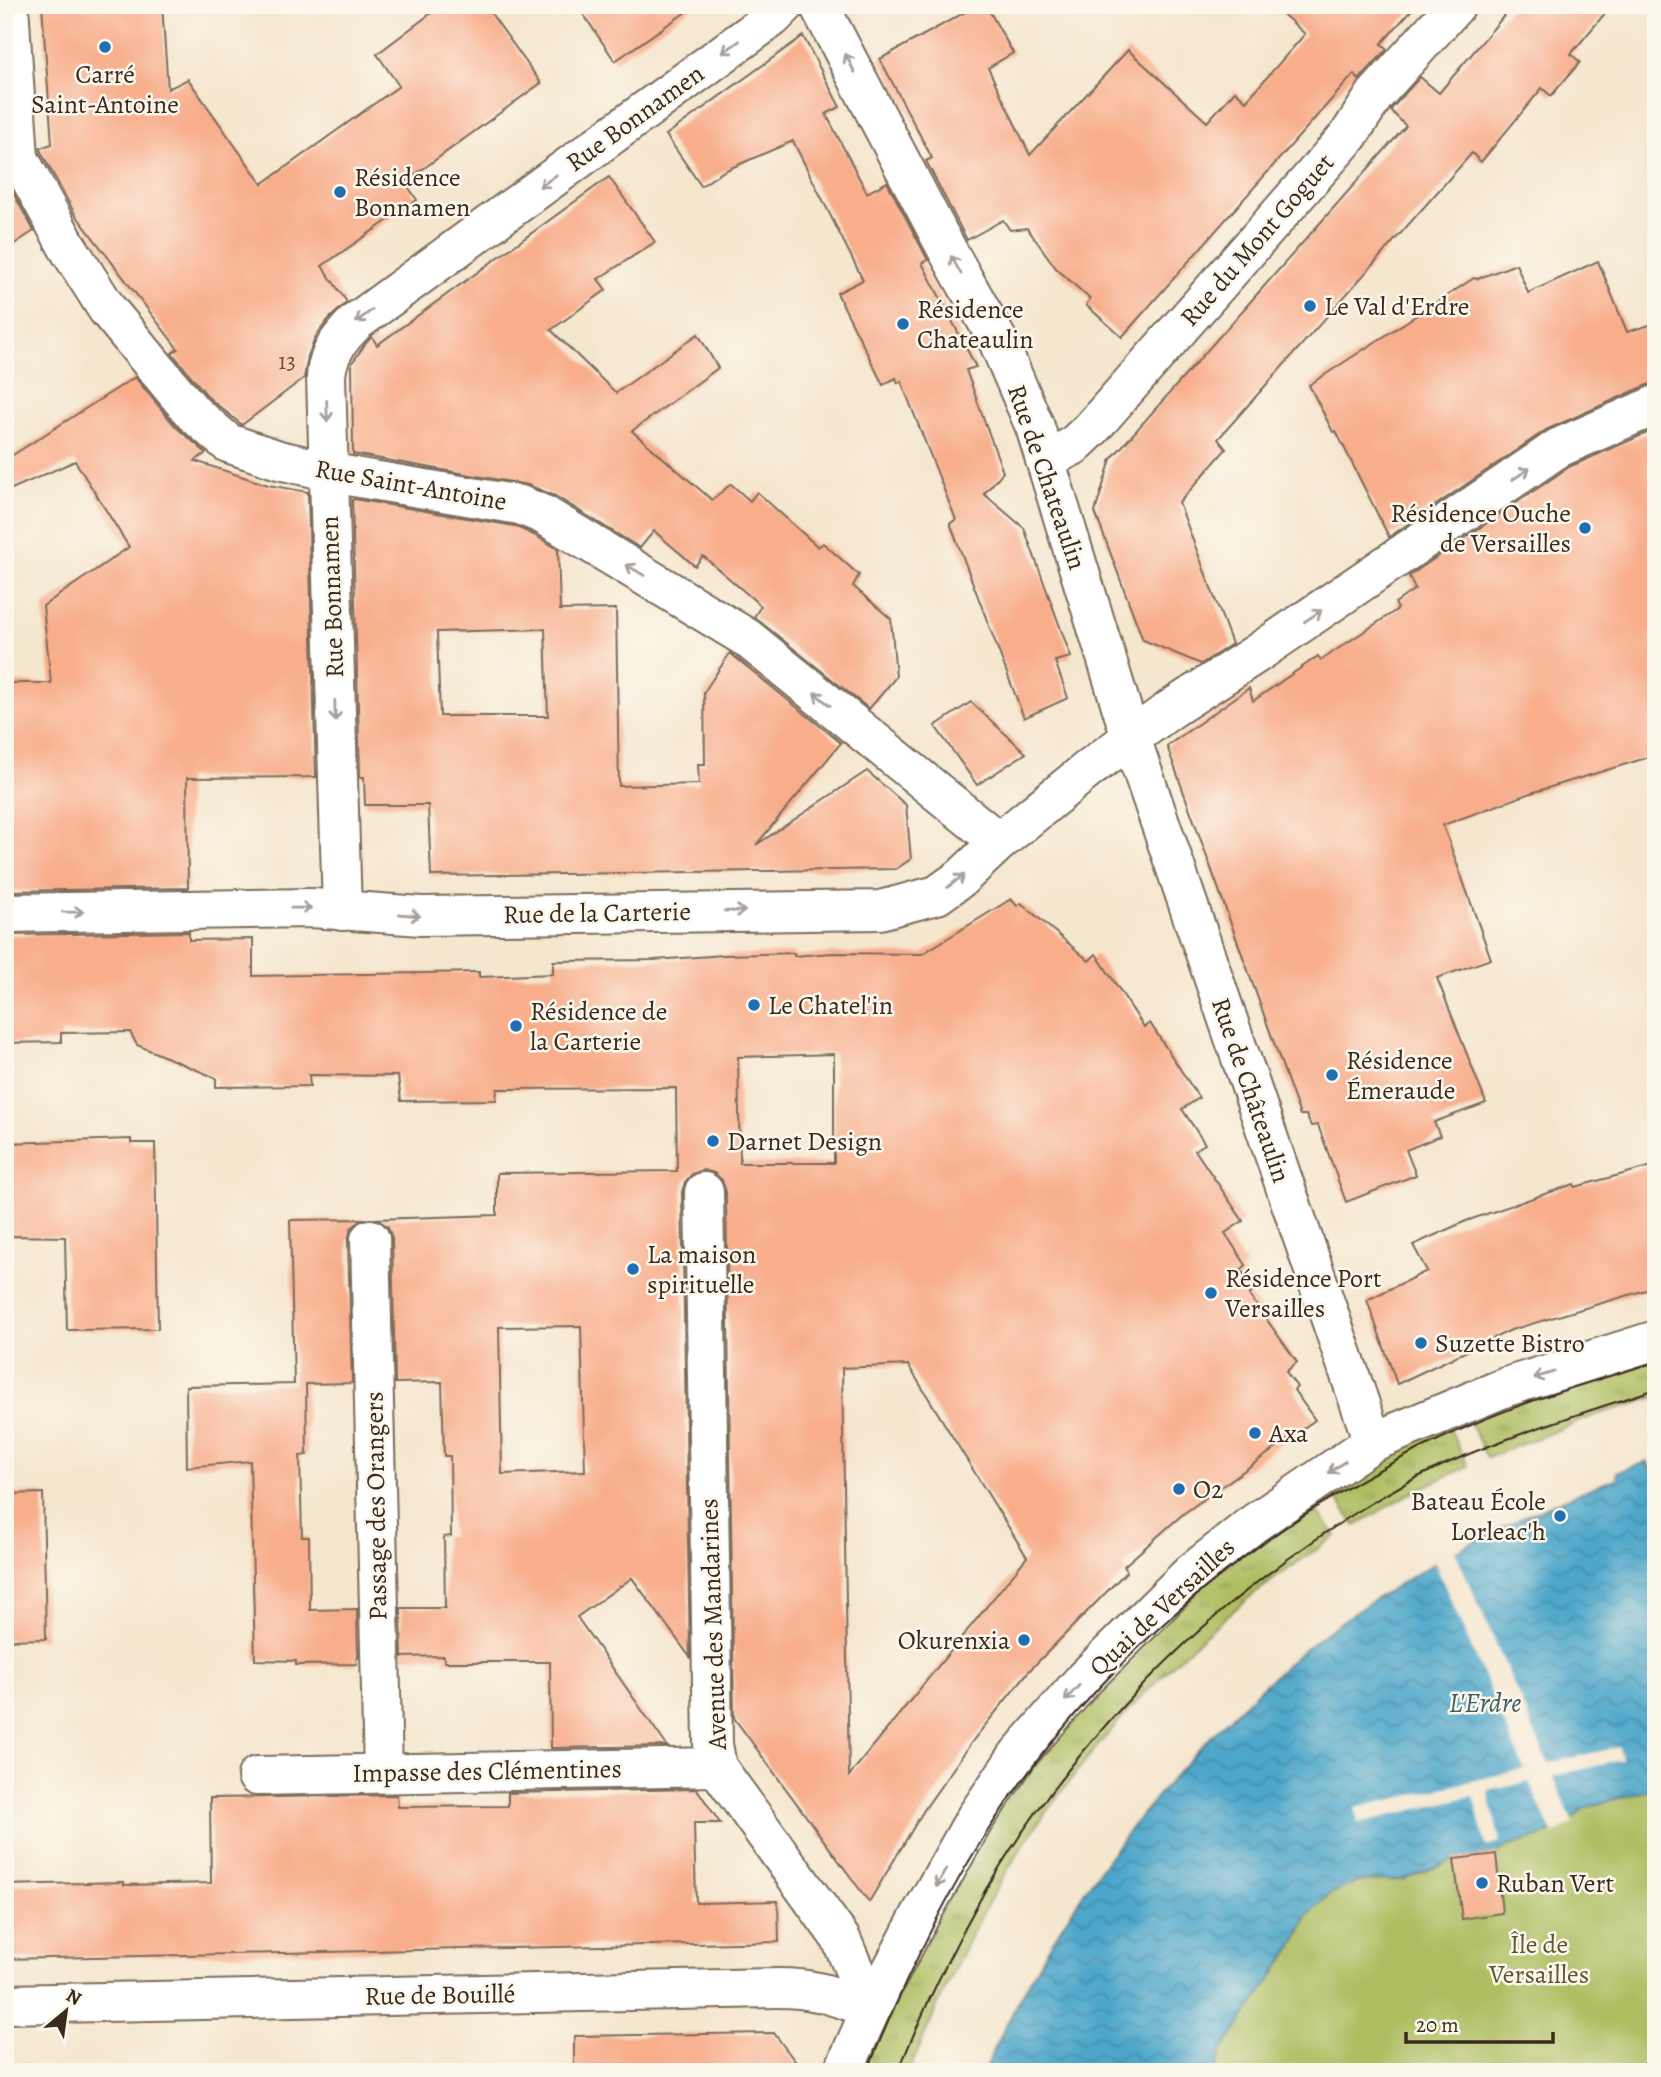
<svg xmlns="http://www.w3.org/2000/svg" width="1661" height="2077" viewBox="0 0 1661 2077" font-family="Alegreya,serif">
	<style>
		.grass { fill: url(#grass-tufts); stroke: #74743f; stroke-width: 2 }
		.park { fill: #adbd60; stroke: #74743f; stroke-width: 2 }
		.water { fill: url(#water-waves); stroke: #446874; stroke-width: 2 }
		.pier { fill: #f5e6ce }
		.building { fill: #f8ad8b; fill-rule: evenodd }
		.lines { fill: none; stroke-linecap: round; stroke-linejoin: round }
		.street-casing { stroke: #7c6c5c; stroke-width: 42 }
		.street { stroke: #fff; stroke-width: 38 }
		.tram { stroke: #3b2a1e; stroke-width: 2 }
		.oneway { stroke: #a79f9a }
		.poi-dot { fill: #1f6fb2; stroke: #fbf7ec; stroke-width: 2.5 }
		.labels { text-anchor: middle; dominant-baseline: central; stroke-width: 5; stroke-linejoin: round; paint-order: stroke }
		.number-label { font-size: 23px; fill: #6a4b39 }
		.poi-label { font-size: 26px; fill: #3b2a1e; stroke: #fbf7ec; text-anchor: start }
		.street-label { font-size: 26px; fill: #3b2a1e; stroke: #fbf7ec }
		.park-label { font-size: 26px; fill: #5d5632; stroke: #fbf7ec }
		.water-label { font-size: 28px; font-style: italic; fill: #435c63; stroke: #fbf7ec }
	</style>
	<defs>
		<pattern id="grass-tufts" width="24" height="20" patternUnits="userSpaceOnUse" patternTransform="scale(1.75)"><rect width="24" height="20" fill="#adbd60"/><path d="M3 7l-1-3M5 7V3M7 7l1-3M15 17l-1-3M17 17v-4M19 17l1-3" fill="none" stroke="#8e9a4f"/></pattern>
		<pattern id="water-waves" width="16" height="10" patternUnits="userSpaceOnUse" patternTransform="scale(1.75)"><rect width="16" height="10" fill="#4ea7cb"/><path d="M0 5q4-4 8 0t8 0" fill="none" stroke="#4288a4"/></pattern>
	</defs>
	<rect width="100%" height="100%" fill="#fbf7ec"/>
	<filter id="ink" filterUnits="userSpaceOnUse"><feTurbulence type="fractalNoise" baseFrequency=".0143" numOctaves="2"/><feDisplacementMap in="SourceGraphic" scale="14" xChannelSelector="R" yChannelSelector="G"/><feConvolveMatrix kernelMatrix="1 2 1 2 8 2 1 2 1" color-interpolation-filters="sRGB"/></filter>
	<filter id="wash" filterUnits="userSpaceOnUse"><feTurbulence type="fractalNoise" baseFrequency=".00686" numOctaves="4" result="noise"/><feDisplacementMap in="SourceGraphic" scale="28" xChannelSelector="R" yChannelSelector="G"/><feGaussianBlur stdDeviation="1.57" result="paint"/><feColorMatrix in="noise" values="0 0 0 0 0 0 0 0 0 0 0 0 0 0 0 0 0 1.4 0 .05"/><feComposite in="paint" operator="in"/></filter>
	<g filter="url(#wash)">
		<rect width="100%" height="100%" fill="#f5e6ce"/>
		<g class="grass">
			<path d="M 1656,1350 L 1656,1397 L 1593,1416 L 1487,1458 L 1466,1414 Z"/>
			<path d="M 1447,1423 L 1468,1466 L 1407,1495 L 1355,1526 L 1329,1487 Z"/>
			<path d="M 1309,1499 L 1336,1536 C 1311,1553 1286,1570 1262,1588 C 1167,1660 1083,1754 1018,1853 C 974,1921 940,1998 909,2072 L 879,2072 L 861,2064 L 964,1854 L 1120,1653 Z"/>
		</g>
		<path class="park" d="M 1656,1788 L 1656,2072 L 1215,2072 L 1221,2052 L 1292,1948 L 1309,1914 L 1331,1893 L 1357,1882 L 1403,1880 L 1454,1860 L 1496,1854 L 1507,1847 L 1549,1833 L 1570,1821 L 1584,1808 Z"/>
		<path class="water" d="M 1648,1462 L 1649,1468 L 1656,1466 L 1656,1788 L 1584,1808 L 1570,1821 L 1549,1833 L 1507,1847 L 1496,1854 L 1454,1860 L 1403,1880 L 1357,1882 L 1331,1893 L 1309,1914 L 1292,1948 L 1221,2052 L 1215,2072 L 984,2072 C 1046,1933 1135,1808 1245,1703 C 1275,1676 1304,1647 1338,1624 C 1424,1565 1519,1514 1618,1478 L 1617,1472 Z"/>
		<path class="pier" d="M 1454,1549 L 1548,1763 L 1619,1747 L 1622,1760 L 1553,1776 L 1573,1823 L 1553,1835 L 1529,1782 L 1488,1791 L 1500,1842 L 1486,1846 L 1473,1796 L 1358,1823 L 1355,1808 L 1524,1769 L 1434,1561 Z"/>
		<g id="blocks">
			<g class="building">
				<path d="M 42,5 L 162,5 L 168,89 L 188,79 L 262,184 L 399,86 L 377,54 L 442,5 L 485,5 L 541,83 L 405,182 L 417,200 L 322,266 L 347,302 L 328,320 L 316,336 L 308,356 L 304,378 L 242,425 L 209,398 L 172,353 L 178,349 L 75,214 L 41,152 L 40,148 L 52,144 Z"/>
				<path d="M 577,5 L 696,5 L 615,61 Z"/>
				<path d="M 978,5 L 986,5 L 1013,53 L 988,68 L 1030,155 L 1128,50 L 1207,122 L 1235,91 L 1246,101 L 1305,34 L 1273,5 L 1416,5 L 1381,44 L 1387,49 L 1359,80 L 1354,74 L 1122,337 L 1086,305 L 1090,299 L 1056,268 L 1027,228 L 1010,230 L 1003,220 L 967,240 L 926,161 L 932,158 L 880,59 Z"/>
				<path d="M 1513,5 L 1612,5 L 1571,54 L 1580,62 L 1551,96 L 1542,88 L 1481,162 L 1472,153 L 1218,439 L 1226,449 L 1179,503 L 1232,644 L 1201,664 L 1143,640 L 1095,512 L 1111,459 L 1406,126 L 1391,111 L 1392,108 L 1420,77 L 1439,93 Z"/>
				<path d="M 803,36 L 840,107 L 826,114 L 867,193 L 887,182 L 928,260 L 922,263 L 976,367 L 966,370 L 1003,472 L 984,494 L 1024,528 L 1071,657 L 1055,661 L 1068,698 L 1024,718 L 950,523 L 956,520 L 901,381 L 898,383 L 896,378 L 883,385 L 837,293 L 863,280 L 793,141 L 724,171 L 701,186 L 666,135 Z"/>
				<path d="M 609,177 L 655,242 L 598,279 L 606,290 L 551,330 L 616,393 L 698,334 L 718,368 L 632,431 L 712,500 L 731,484 L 750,501 L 757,492 L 818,547 L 823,543 L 859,575 L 853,586 L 891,619 L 896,677 L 869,709 L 754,617 L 761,606 L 703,556 L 695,566 L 654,531 L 640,548 L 555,496 L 528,485 L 353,454 L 352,363 L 366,343 L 372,337 L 377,345 Z"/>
				<path d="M 5,178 L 34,231 L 5,250 Z"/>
				<path d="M 1598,261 L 1627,332 L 1656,323 L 1656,384 L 1647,385 L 1546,430 L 1389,537 L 1336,431 L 1333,432 L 1309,385 L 1474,278 L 1477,279 L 1516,264 L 1528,293 Z"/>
				<path d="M 135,377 L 176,427 L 206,453 L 195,461 L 268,485 L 308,492 L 316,777 L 187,778 L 188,888 L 5,891 L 5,683 L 51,683 L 43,606 L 129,547 L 75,461 L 5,492 L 5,460 Z"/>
				<path d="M 1656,429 L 1656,755 L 1531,793 L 1443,825 L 1491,959 L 1437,978 L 1486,1103 L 1434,1122 L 1440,1136 L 1406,1150 L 1416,1175 L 1346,1202 L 1318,1125 L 1311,1126 L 1306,1115 L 1300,1115 L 1167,746 L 1249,688 L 1253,701 L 1318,656 L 1321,660 L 1398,609 L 1395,603 L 1415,589 L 1409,576 L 1569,467 Z"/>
				<path d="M 354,499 L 514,526 L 534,535 L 558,549 L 560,610 L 616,609 L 619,786 L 699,784 L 698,764 L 705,764 L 704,692 L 730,653 L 841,743 L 756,845 L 867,771 L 906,805 L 911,859 L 896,869 L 431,876 L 428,805 L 365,805 L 364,777 L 360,777 L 352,500 ZM 545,629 L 548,716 L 440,716 L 437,632 Z"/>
				<path d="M 971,702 L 1026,753 L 977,785 L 935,726 Z"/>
				<path d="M 1011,899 L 1017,906 L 1021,903 L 1089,961 L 1096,954 L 1144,1027 L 1150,1023 L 1199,1098 L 1182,1109 L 1205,1144 L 1195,1150 L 1243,1221 L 1225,1233 L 1246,1265 L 1241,1270 L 1255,1290 L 1249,1295 L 1297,1362 L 1286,1372 L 1297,1387 L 1294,1390 L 1315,1420 L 1183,1514 L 1124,1566 L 1127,1571 L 1029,1671 L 974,1739 L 924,1810 L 869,1902 L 734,1718 L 726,1192 L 722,1180 L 714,1173 L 703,1170 L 692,1174 L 685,1182 L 682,1192 L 690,1657 L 632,1578 L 577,1617 L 667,1746 L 551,1748 L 550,1662 L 444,1662 L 444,1656 L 402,1657 L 401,1608 L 445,1608 L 444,1537 L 451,1536 L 450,1456 L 444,1456 L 442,1382 L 395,1383 L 392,1238 L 388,1227 L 376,1219 L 497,1215 L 497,1173 L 677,1171 L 676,1088 L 497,1089 L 496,1100 L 401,1101 L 398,1076 L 309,1075 L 310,1086 L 216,1087 L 216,1078 L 137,1045 L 130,1032 L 61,1033 L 61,1042 L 5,1043 L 5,935 L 189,932 L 189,940 L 253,939 L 253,976 L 479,972 L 479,977 L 553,974 L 553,961 L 654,960 L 725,955 L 794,953 L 794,956 L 833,953 L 922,954 ZM 834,1054 L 834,1163 L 740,1163 L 738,1057 ZM 581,1326 L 585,1471 L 502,1474 L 499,1327 ZM 908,1365 L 1027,1557 L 849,1776 L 842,1368 Z"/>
				<path d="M 131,1139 L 131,1143 L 155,1143 L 158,1329 L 67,1330 L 65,1237 L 5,1236 L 5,1143 Z"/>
				<path d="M 1656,1165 L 1656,1287 L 1511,1330 L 1397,1384 L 1367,1300 L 1427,1271 L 1413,1245 L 1466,1221 L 1574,1184 L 1575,1187 Z"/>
				<path d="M 364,1219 L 351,1228 L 348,1240 L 352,1383 L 306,1384 L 307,1455 L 300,1456 L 302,1537 L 309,1537 L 310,1610 L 357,1609 L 358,1658 L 356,1658 L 357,1664 L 296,1665 L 296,1661 L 255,1660 L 250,1461 L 187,1467 L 186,1386 L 294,1384 L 290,1220 Z"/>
				<path d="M 43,1493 L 46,1639 L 5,1640 L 5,1494 Z"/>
				<path d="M 697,1789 L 720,1823 L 694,1823 L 696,1903 L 778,1901 L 779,1942 L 5,1959 L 5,1885 L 124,1882 L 124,1885 L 211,1883 L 210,1798 L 397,1795 L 398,1807 L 508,1806 L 508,1793 Z"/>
				<path d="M 1496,1854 L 1502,1913 L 1462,1919 L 1454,1859 Z"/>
				<path d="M 774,2033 L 803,2072 L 574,2072 L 574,2036 Z"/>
			</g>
		</g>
	</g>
	<g filter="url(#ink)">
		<use href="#blocks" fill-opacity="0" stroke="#7c6c5c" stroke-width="2"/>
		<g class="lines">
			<g class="street-casing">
				<g id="street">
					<path d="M 9,5 L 19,158 L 67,246 L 107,309 L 193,413 L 228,443 L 279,460 L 354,477 L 520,505 L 544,515 L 747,638 L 999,842"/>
					<path d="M 819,5 L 944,244 L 998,341 L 1035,427 L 1131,738 L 1373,1442"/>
					<path d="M 1045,460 L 1073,446 L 1092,428 L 1349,135 L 1375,95 L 1456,5"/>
					<path d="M 342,911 L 326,377 C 327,354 340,338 356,322 L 772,18 L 785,5"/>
					<path d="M 5,913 L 312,908 L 421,916 L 880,910 L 937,895 L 961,878 L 999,842 L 1091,767 L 1171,709 L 1256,654 L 1558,448 L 1656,405"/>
					<path d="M 704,1192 L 713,1744 L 717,1767 L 841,1939 L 871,2009"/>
					<path d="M 370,1239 L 383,1773"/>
					<path d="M 257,1776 L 717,1767"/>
					<path d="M 5,2004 L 777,1988 C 816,1988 835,1996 871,2009"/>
					<path d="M 843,2072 L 871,2009 L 920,1916 L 974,1820 L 1018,1755 L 1085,1678 L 1190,1574 L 1253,1524 L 1373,1442 L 1506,1387 L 1656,1340"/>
				</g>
			</g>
			<use href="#street" class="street"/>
			<g class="tram">
				<path d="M 867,2072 C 901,1988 940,1904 989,1829 C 1102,1654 1272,1513 1462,1429 C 1524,1401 1590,1382 1656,1362"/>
				<path d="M 898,2072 C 923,2010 953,1947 986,1889 C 1066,1754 1182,1631 1312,1542 C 1350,1516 1388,1491 1430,1471 C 1503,1437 1580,1414 1656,1389"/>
			</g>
		</g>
		<defs><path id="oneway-shaft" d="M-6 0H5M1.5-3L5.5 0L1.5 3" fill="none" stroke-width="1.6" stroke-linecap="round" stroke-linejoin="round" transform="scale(1.75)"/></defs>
		<g class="oneway">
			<use href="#oneway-shaft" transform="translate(731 47) rotate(144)"/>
			<use href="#oneway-shaft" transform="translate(850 63) rotate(-117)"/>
			<use href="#oneway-shaft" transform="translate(548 181) rotate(144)"/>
			<use href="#oneway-shaft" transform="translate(956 265) rotate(-119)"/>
			<use href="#oneway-shaft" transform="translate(364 316) rotate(143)"/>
			<use href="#oneway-shaft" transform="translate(327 411) rotate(88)"/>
			<use href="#oneway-shaft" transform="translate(1521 474) rotate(-34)"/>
			<use href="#oneway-shaft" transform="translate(635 570) rotate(-149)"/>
			<use href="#oneway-shaft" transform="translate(1313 616) rotate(-34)"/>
			<use href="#oneway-shaft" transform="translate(822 699) rotate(-141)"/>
			<use href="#oneway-shaft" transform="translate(335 711) rotate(89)"/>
			<use href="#oneway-shaft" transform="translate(956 881) rotate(-37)"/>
			<use href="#oneway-shaft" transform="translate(301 908) rotate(-1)"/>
			<use href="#oneway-shaft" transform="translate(735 911) rotate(-1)"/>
			<use href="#oneway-shaft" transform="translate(73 912) rotate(-1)"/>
			<use href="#oneway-shaft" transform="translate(410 915) rotate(5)"/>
			<use href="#oneway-shaft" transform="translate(1544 1375) rotate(163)"/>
			<use href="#oneway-shaft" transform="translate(1337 1467) rotate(145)"/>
			<use href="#oneway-shaft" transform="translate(1072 1693) rotate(133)"/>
			<use href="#oneway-shaft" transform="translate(941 1878) rotate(119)"/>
		</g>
	</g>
	<g class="poi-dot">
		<circle cx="105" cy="47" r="7"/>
		<circle cx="340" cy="192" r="7"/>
		<circle cx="1310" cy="306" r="7"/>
		<circle cx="903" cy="324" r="7"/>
		<circle cx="1585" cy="528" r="7"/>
		<circle cx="754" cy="1005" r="7"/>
		<circle cx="516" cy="1026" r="7"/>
		<circle cx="1332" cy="1075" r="7"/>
		<circle cx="713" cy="1141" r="7"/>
		<circle cx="633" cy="1269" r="7"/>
		<circle cx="1211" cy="1293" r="7"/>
		<circle cx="1421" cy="1343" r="7"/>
		<circle cx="1255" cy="1433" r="7"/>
		<circle cx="1179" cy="1489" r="7"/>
		<circle cx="1560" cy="1516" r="7"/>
		<circle cx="1024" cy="1640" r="7"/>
		<circle cx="1482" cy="1883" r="7"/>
	</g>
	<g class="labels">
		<g class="number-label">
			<text x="287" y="361">13</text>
		</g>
		<g class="poi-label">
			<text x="105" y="74" text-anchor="middle">Carré<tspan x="105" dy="30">Saint-Antoine</tspan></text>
			<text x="354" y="177">Résidence<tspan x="354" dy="30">Bonnamen</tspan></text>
			<text x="1324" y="306">Le Val d'Erdre</text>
			<text x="917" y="309">Résidence<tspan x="917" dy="30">Chateaulin</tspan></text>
			<text x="1571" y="513" text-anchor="end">Résidence Ouche<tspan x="1571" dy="30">de Versailles</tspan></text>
			<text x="768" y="1005">Le Chatel'in</text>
			<text x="530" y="1011">Résidence de<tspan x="530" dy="30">la Carterie</tspan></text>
			<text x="1346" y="1060">Résidence<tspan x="1346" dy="30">Émeraude</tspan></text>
			<text x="727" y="1141">Darnet Design</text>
			<text x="647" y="1254">La maison<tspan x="647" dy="30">spirituelle</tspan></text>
			<text x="1225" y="1278">Résidence Port<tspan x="1225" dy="30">Versailles</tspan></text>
			<text x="1435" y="1343">Suzette Bistro</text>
			<text x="1269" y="1433">Axa</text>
			<text x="1193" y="1489">O2</text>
			<text x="1546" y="1501" text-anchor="end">Bateau École<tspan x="1546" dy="30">Lorleac'h</tspan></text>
			<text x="1010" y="1640" text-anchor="end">Okurenxia</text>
			<text x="1496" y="1883">Ruban Vert</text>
		</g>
		<g class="street-label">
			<text transform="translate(635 118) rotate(-36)">Rue Bonnamen</text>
			<text transform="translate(1257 240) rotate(-49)">Rue du Mont Goguet</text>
			<text transform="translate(1047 477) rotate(71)">Rue de Chateaulin</text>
			<text transform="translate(411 485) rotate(10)">Rue Saint-Antoine</text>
			<text transform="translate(332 597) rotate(-92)">Rue Bonnamen</text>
			<text transform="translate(597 913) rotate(-1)">Rue de la Carterie</text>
			<text transform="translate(1251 1090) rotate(71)">Rue de Châteaulin</text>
			<text transform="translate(376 1506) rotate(-91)">Passage des Orangers</text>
			<text transform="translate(1162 1607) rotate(-43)">Quai de Versailles</text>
			<text transform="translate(713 1624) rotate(-92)">Avenue des Mandarines</text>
			<text transform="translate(487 1771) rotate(-1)">Impasse des Clémentines</text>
			<text transform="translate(440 1995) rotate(-1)">Rue de Bouillé</text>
		</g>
		<g class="park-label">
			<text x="1539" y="1944">Île de<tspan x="1539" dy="30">Versailles</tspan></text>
		</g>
		<g class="water-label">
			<text x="1485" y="1703">L'Erdre</text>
		</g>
	</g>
	<rect width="1661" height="2077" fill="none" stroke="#fbf7ec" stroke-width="28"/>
	<g transform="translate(66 2011) rotate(29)" stroke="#fbf7ec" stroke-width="5" paint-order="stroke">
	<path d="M0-5L12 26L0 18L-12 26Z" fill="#3b2a1e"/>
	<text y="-10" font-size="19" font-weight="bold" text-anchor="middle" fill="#3b2a1e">N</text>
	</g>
	<path d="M1406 2032v10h147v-10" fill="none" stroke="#3b2a1e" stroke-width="3.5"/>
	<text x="1416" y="2032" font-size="21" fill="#3b2a1e" stroke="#fbf7ec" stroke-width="5" paint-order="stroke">20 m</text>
</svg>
